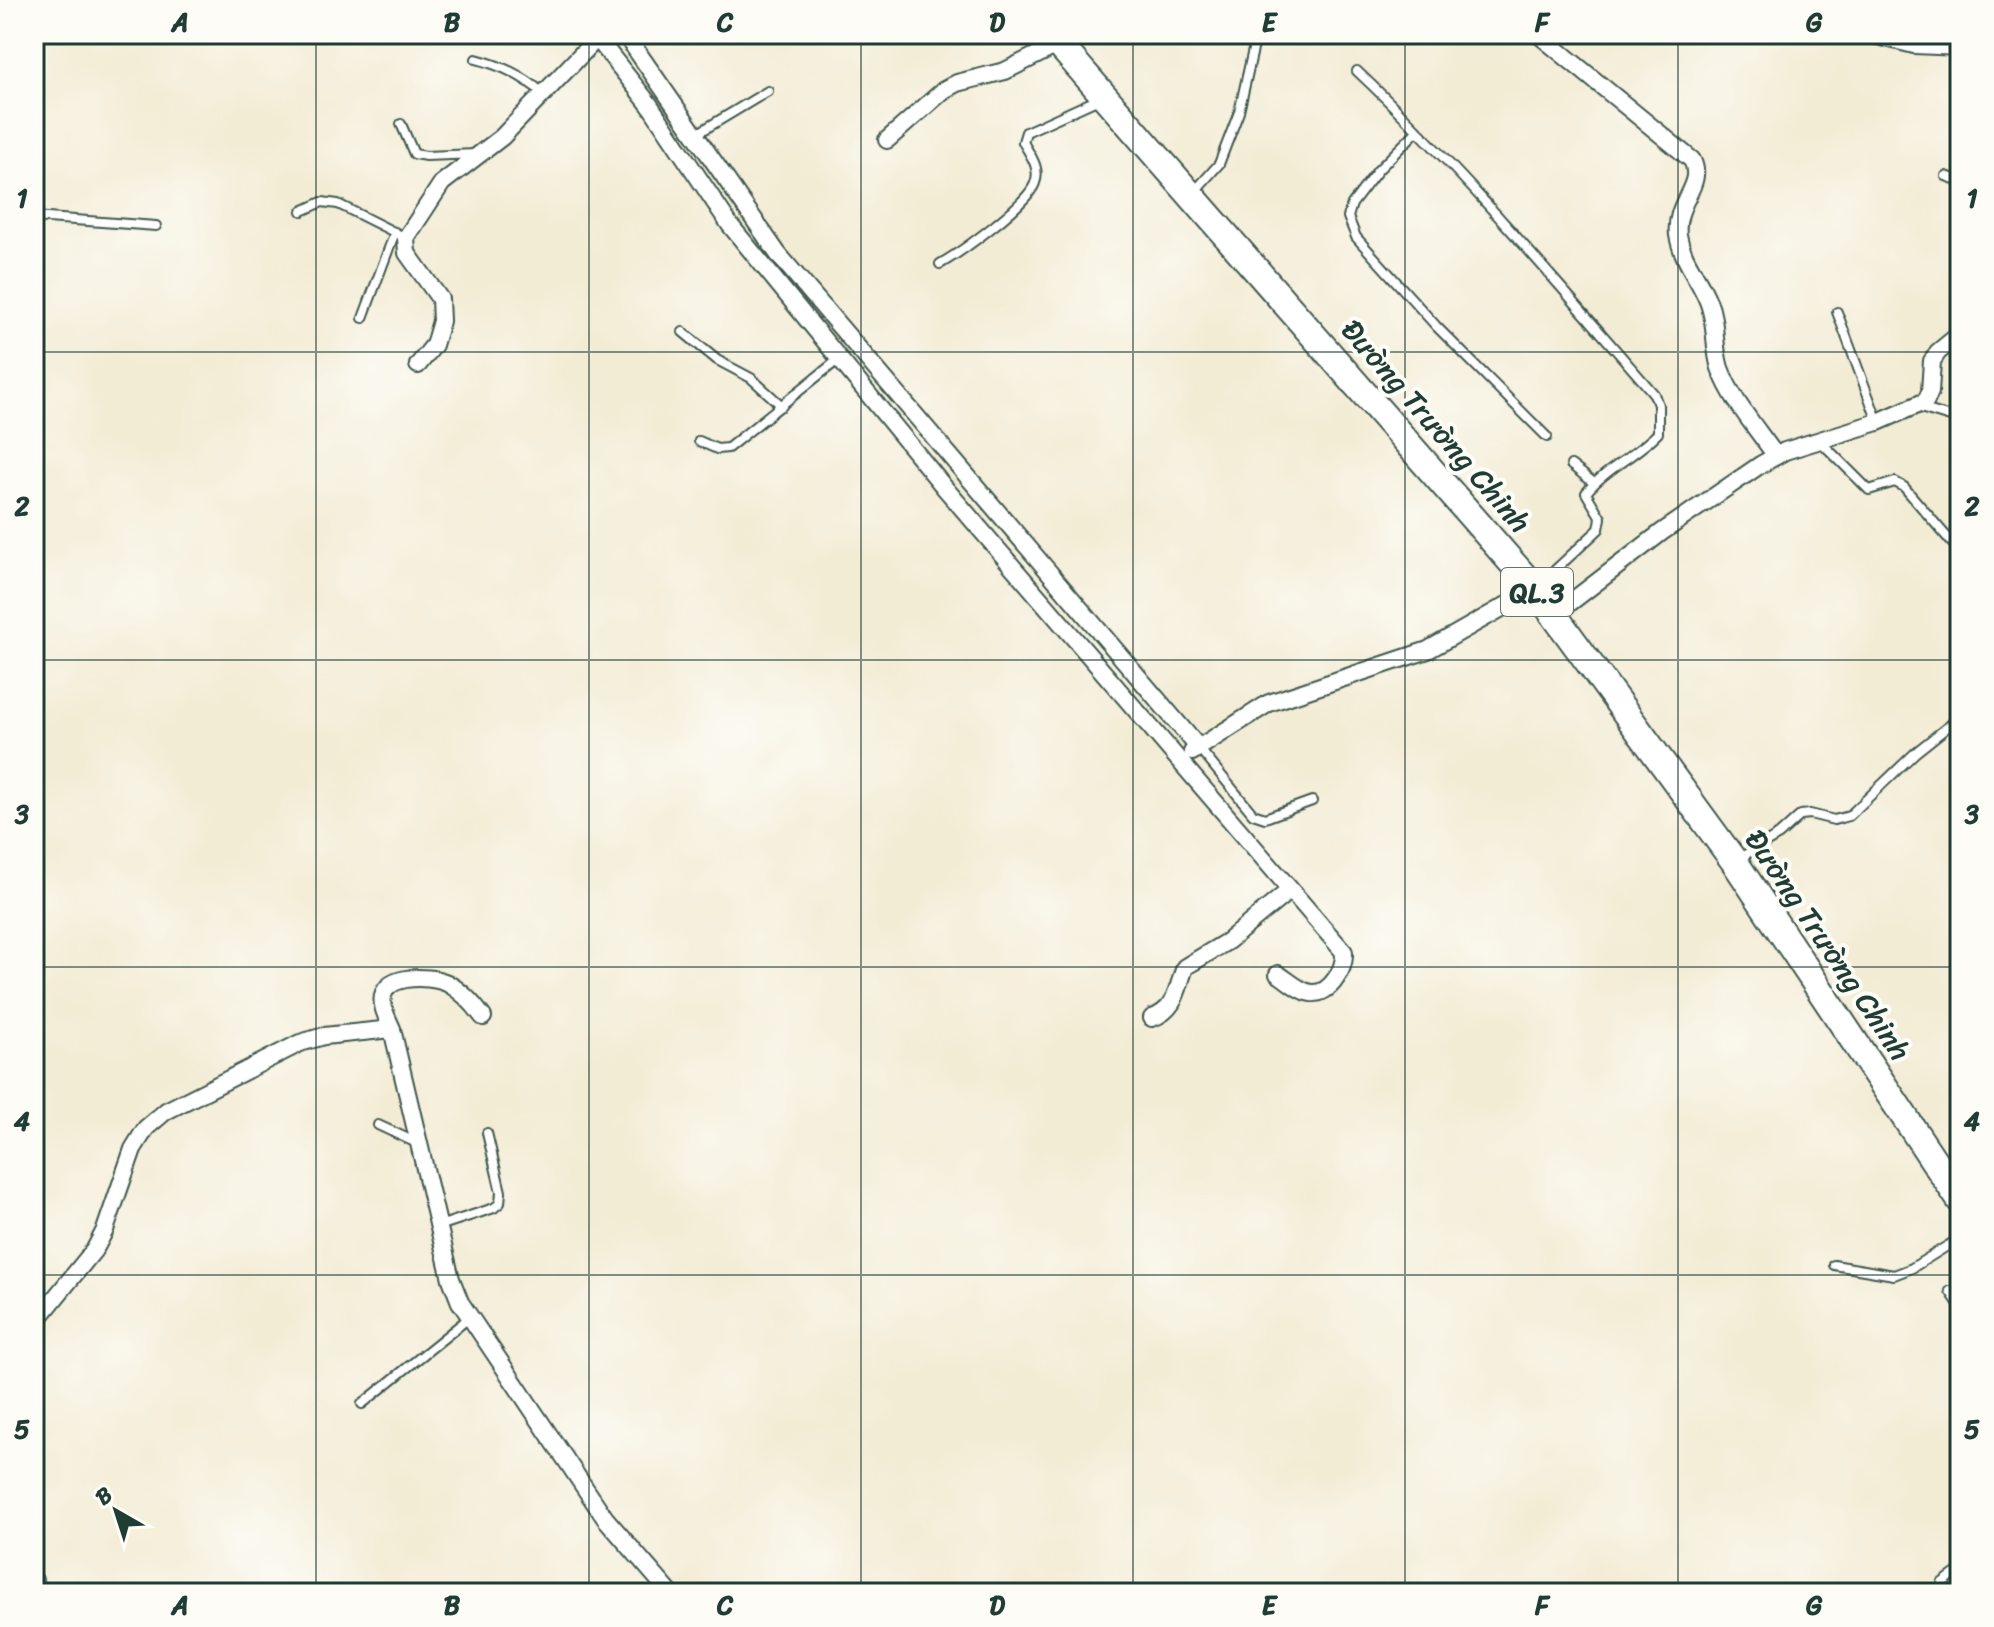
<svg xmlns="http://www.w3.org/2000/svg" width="1994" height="1627" viewBox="0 0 1994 1627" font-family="Sriracha,sans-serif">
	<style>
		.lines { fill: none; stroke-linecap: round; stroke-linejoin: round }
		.service-casing { stroke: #3f574c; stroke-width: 12 }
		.minor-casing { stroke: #3f574c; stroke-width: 20 }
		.trunk-casing { stroke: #3f574c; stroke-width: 30 }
		.service { stroke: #fff; stroke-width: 8 }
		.minor { stroke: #fff; stroke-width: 16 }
		.trunk { stroke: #fff; stroke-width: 26 }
		.grid { fill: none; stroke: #1f3d34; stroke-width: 2; stroke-opacity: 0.55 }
		.labels { text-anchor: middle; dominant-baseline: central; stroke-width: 8; stroke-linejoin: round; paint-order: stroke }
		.shield { fill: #fdfcf7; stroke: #62766e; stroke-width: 2 }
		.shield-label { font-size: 28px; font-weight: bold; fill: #1f3d34 }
		.street-label { font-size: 30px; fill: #1f3d34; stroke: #fdfcf7 }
		.neatline { fill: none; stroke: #1f3d34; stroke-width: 3 }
		.grid-label { font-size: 26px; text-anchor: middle; font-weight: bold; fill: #1f3d34 }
	</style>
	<rect width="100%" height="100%" fill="#fdfcf7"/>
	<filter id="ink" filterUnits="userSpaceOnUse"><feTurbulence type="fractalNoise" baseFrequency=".0125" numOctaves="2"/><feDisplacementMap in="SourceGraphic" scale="16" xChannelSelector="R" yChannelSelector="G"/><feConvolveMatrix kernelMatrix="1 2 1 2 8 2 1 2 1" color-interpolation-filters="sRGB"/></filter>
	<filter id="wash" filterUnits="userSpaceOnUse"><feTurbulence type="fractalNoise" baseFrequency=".006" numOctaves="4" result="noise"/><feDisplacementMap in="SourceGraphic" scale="32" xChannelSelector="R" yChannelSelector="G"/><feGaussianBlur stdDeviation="1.8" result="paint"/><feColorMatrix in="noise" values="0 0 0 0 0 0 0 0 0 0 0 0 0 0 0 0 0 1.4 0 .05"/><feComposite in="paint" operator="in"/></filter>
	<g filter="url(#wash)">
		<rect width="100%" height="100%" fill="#f3ecd5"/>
	</g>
	<g filter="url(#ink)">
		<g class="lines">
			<g class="service-casing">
				<g id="service">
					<path d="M 476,59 C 503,66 521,75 543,93"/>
					<path d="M 1357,71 C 1463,171 1558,284 1654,394 L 1658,405 L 1658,433 C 1637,455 1605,469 1586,493 L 1601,518 L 1599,529 L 1537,587"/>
					<path d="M 401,124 L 414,154 L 426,156 L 476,154"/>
					<path d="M 1418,130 L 1378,170 L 1352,204 L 1348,217 L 1356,237 L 1437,327 L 1547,437"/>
					<path d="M 695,135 L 768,91"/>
					<path d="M 1946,176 L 1960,181"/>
					<path d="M 1195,191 L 1219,164 L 1239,112 L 1256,36"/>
					<path d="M 302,211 L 322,202 L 338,204 L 406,238"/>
					<path d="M 34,217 L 156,226"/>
					<path d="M 940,264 C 961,252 1028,204 1035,183 C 1041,168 1030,155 1023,142 L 1026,132 L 1101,98"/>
					<path d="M 1837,312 L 1878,422"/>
					<path d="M 363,318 L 395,232"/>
					<path d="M 683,332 L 717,360 L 751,378 L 782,406"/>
					<path d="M 1917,407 L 1960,420"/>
					<path d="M 699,441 L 717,449 L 728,448 L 839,359"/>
					<path d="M 1821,442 L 1869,490 L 1895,482 L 1904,487 L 1953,544"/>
					<path d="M 1571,465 L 1594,483"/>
					<path d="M 1198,747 L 1253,814 L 1265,818 L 1312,801"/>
					<path d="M 1738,859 L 1779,835 L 1801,815 L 1810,814 L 1834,820 L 1849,816 L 1916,752 L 1960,717"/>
					<path d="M 378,1125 L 419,1144"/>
					<path d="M 439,1226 L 494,1208 L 500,1203 L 501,1192 L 487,1133"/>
					<path d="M 1834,1265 L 1894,1275 L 1912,1268 L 1960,1238"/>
					<path d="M 1950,1291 L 1960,1306"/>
					<path d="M 362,1404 L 470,1317"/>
					<path d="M 1942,1583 L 1960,1570"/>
				</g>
			</g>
			<g class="minor-casing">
				<g id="minor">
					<path d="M 594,34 L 649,104 L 730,225 L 944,487 L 1344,952 C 1345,968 1331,995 1311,993 C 1300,992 1288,980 1278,974"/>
					<path d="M 625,34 L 778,254 L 1198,747"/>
					<path d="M 1538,34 L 1692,160 C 1705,185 1674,202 1678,235 C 1682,260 1699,278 1708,301 C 1717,322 1713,346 1720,368 C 1731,399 1757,429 1776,456"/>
					<path d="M 1870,34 L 1914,45 L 1960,47"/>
					<path d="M 887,140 L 944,90 L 957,83 L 1005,71 L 1059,44"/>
					<path d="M 418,365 L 434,345 L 441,321 L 440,299 L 407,253 L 406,238 L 442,183 L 502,137 L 597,38"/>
					<path d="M 1554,615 L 1662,532 L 1760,465 L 1785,451 L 1878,422 L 1926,401 L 1930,392 L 1932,361 L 1938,352 L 1960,334"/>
					<path d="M 1192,752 L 1269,703 L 1428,650 L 1535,589"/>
					<path d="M 483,1017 C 473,1003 462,991 447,983 C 429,975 377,973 383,1005 C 384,1013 389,1021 392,1029 L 451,1279 L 460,1302 L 605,1518 L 670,1593"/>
					<path d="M 1152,1018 C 1176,1010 1177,989 1185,967 L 1228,941 L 1290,890"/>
					<path d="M 34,1324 L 95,1249 L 105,1230 L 133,1149 L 146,1128 L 166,1111 L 300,1043 L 324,1036 L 392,1029"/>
					<path d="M 34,1580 L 36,1593"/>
				</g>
			</g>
			<g class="trunk-casing">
				<path id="trunk" d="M 1050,34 L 1535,589 L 1734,861 L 1960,1200"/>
			</g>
			<use href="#service" class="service"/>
			<use href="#minor" class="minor"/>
			<use href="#trunk" class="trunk"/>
		</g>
	</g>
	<path class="grid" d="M 316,34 L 316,1593M 589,34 L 589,1593M 861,34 L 861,1593M 1133,34 L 1133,1593M 1405,34 L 1405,1593M 1678,34 L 1678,1593M 34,352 L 1960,352M 34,660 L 1960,660M 34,967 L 1960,967M 34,1275 L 1960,1275"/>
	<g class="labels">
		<rect class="shield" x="1501" y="568" width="72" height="48" rx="6"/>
		<g class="shield-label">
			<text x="1537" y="592">QL.3</text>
		</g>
		<g class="street-label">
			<text transform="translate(1436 426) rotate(49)">Đường Trường Chinh</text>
			<text transform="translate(1828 945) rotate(56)">Đường Trường Chinh</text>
		</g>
	</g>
	<rect width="1994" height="1627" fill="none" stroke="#fdfcf7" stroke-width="88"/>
	<g transform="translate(116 1511) rotate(321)" stroke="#fdfcf7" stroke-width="6" paint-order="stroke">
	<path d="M0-6L14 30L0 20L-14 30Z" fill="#1f3d34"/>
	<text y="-12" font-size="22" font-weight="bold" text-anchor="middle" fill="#1f3d34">B</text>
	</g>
	<rect x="44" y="44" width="1906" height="1539" class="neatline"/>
	<g class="grid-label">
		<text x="180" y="31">A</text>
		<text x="452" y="31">B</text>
		<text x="725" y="31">C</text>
		<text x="997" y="31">D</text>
		<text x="1269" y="31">E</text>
		<text x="1542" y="31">F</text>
		<text x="1814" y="31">G</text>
		<text x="22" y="207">1</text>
		<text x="1972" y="207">1</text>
		<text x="22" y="515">2</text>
		<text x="1972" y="515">2</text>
		<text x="22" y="823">3</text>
		<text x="1972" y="823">3</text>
		<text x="22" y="1130">4</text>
		<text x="1972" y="1130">4</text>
		<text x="22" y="1438">5</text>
		<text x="1972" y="1438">5</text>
		<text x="180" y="1614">A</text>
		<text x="452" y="1614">B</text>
		<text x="725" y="1614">C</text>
		<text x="997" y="1614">D</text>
		<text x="1269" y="1614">E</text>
		<text x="1542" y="1614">F</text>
		<text x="1814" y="1614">G</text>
	</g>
</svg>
